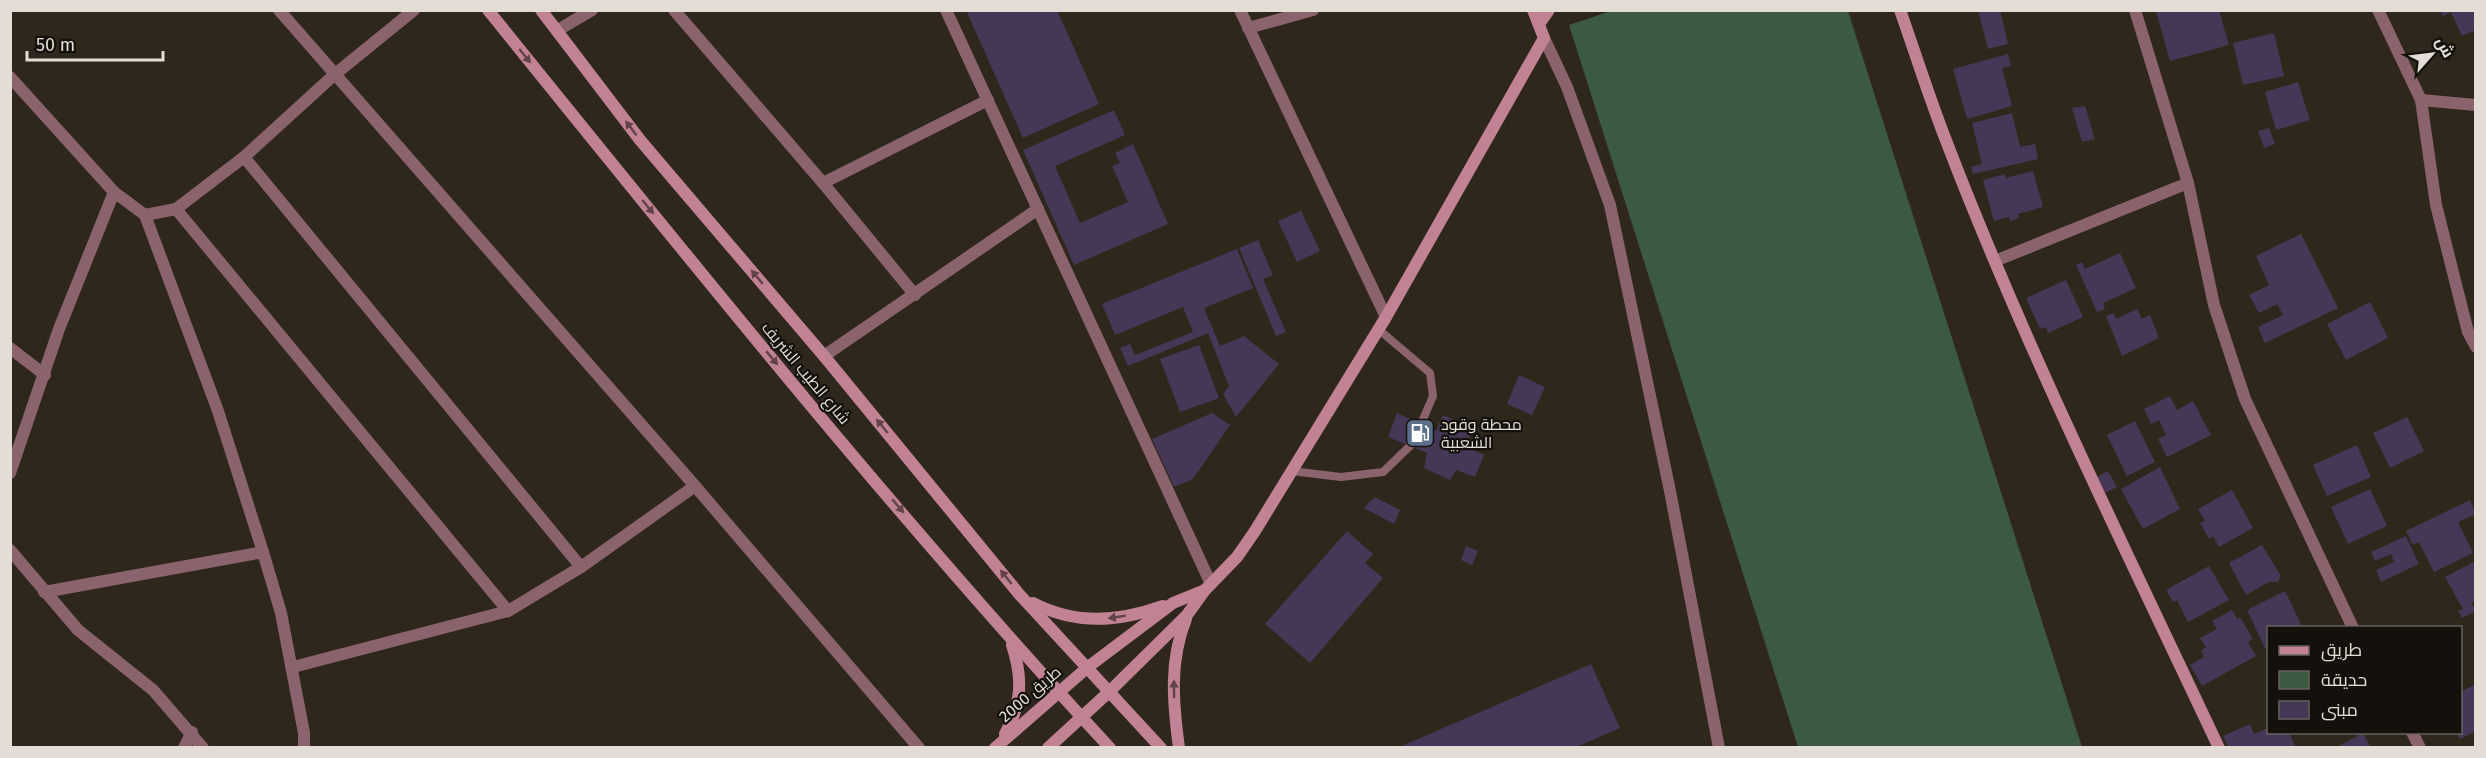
<svg xmlns="http://www.w3.org/2000/svg" width="2486" height="758" viewBox="0 0 2486 758" font-family="'Fira Sans',Cairo,sans-serif">
	<style>
		.green { fill: #3c5941 }
		.building { fill: #473757 }
		.lines { fill: none; stroke-linecap: round; stroke-linejoin: round }
		.lane { stroke: #8a636c; stroke-width: 8 }
		.street { stroke: #8a636c; stroke-width: 12 }
		.secondary { stroke: #c18393; stroke-width: 12 }
		.oneway { fill: #624448 }
		.labels { text-anchor: middle; dominant-baseline: central; stroke-width: 4.5; stroke-linejoin: round; paint-order: stroke }
		.street-label { font-size: 16px; fill: #e3ddd6; stroke: #14100b }
		.poi-label { font-size: 16px; fill: #e3ddd6; stroke: #14100b; text-anchor: start }
	</style>
	<rect width="100%" height="100%" fill="#2f271b"/>
	<path class="green" d="M 1611,11 L 1848,11 L 2082,747 L 1798,747 L 1569,25 Z"/>
	<g class="building">
		<path d="M 966,10 L 1057,10 L 1099,104 L 1023,138 Z"/>
		<path d="M 1978,10 L 2000,10 L 2008,44 L 1988,49 Z"/>
		<path d="M 2219,10 L 2229,45 L 2170,61 L 2156,11 Z"/>
		<path d="M 2440,10 L 2476,10 L 2476,30 L 2462,36 L 2451,12 L 2443,16 Z"/>
		<path d="M 2274,33 L 2284,76 L 2243,85 L 2233,43 Z"/>
		<path d="M 2008,54 L 2011,66 L 2002,68 L 2012,106 L 1967,119 L 1953,69 Z"/>
		<path d="M 2298,82 L 2310,120 L 2276,130 L 2265,92 Z"/>
		<path d="M 2085,106 L 2095,139 L 2082,142 L 2072,108 Z"/>
		<path d="M 1114,110 L 1125,135 L 1055,166 L 1080,223 L 1128,202 L 1112,166 L 1120,163 L 1115,153 L 1133,144 L 1168,224 L 1074,265 L 1023,150 Z"/>
		<path d="M 2012,113 L 2020,147 L 2035,144 L 2038,159 L 1973,174 L 1971,167 L 1982,164 L 1972,123 Z"/>
		<path d="M 2269,128 L 2275,144 L 2264,148 L 2258,131 Z"/>
		<path d="M 2033,171 L 2043,207 L 2018,214 L 2019,218 L 2010,221 L 2009,217 L 1994,221 L 1983,180 L 2005,174 L 2006,178 Z"/>
		<path d="M 1301,211 L 1320,251 L 1297,262 L 1278,221 Z"/>
		<path d="M 2301,234 L 2338,308 L 2265,343 L 2258,327 L 2283,315 L 2277,304 L 2259,313 L 2249,295 L 2269,285 L 2256,256 Z"/>
		<path d="M 1258,240 L 1273,275 L 1263,279 L 1286,332 L 1276,336 L 1239,248 Z"/>
		<path d="M 1237,249 L 1253,288 L 1204,308 L 1220,346 L 1244,336 L 1279,364 L 1236,417 L 1223,394 L 1229,386 L 1208,333 L 1128,366 L 1120,348 L 1130,344 L 1135,355 L 1193,332 L 1183,307 L 1115,335 L 1102,304 Z"/>
		<path d="M 2120,253 L 2136,288 L 2103,303 L 2105,309 L 2097,312 L 2076,265 L 2082,262 L 2085,269 Z"/>
		<path d="M 2066,280 L 2083,317 L 2048,333 L 2046,327 L 2040,329 L 2026,298 Z"/>
		<path d="M 2370,302 L 2388,338 L 2346,360 L 2327,324 Z"/>
		<path d="M 2137,309 L 2142,319 L 2150,315 L 2159,338 L 2122,356 L 2106,316 L 2114,313 L 2116,319 Z"/>
		<path d="M 1199,345 L 1219,398 L 1180,412 L 1160,359 Z"/>
		<path d="M 1519,375 L 1545,387 L 1532,415 L 1507,404 Z"/>
		<path d="M 2170,396 L 2177,410 L 2193,401 L 2211,435 L 2167,457 L 2158,439 L 2166,435 L 2159,420 L 2151,424 L 2144,409 Z"/>
		<path d="M 1212,413 L 1230,425 L 1193,479 L 1174,487 L 1152,439 Z"/>
		<path d="M 1397,413 L 1436,431 L 1443,415 L 1474,429 L 1464,445 L 1484,455 L 1475,477 L 1456,470 L 1450,480 L 1424,468 L 1427,453 L 1388,437 Z"/>
		<path d="M 2407,417 L 2424,451 L 2390,468 L 2373,433 Z"/>
		<path d="M 2135,421 L 2155,462 L 2127,476 L 2107,435 Z"/>
		<path d="M 2357,445 L 2371,477 L 2327,496 L 2313,465 Z"/>
		<path d="M 2160,467 L 2180,509 L 2143,529 L 2121,489 Z"/>
		<path d="M 2108,471 L 2117,487 L 2105,493 L 2097,477 Z"/>
		<path d="M 2370,489 L 2387,526 L 2348,544 L 2331,507 Z"/>
		<path d="M 2232,490 L 2253,528 L 2219,547 L 2213,536 L 2209,539 L 2200,523 L 2205,521 L 2198,509 Z"/>
		<path d="M 1375,497 L 1400,510 L 1394,524 L 1364,508 Z"/>
		<path d="M 2470,500 L 2476,514 L 2458,522 L 2473,553 L 2434,572 L 2419,542 L 2413,545 L 2406,531 Z"/>
		<path d="M 1347,531 L 1373,554 L 1365,563 L 1383,578 L 1310,663 L 1265,624 Z"/>
		<path d="M 2406,536 L 2419,564 L 2381,582 L 2376,570 L 2394,562 L 2391,554 L 2375,561 L 2371,552 Z"/>
		<path d="M 2262,545 L 2281,576 L 2278,582 L 2269,582 L 2246,595 L 2229,563 Z"/>
		<path d="M 1466,546 L 1478,551 L 1472,565 L 1461,560 Z"/>
		<path d="M 2476,561 L 2476,601 L 2471,603 L 2476,611 L 2462,618 L 2458,611 L 2463,609 L 2445,577 Z"/>
		<path d="M 2209,566 L 2229,600 L 2188,622 L 2177,600 L 2173,602 L 2166,590 Z"/>
		<path d="M 2285,591 L 2303,628 L 2268,628 L 2266,650 L 2247,610 Z"/>
		<path d="M 2232,610 L 2237,619 L 2240,617 L 2253,639 L 2248,642 L 2256,656 L 2202,686 L 2190,665 L 2204,657 L 2201,650 L 2206,647 L 2200,638 L 2217,629 L 2212,621 Z"/>
		<path d="M 1591,664 L 1620,728 L 1574,748 L 1397,748 Z"/>
		<path d="M 2476,684 L 2476,731 L 2460,739 L 2456,732 L 2460,732 L 2460,688 L 2462,691 Z"/>
		<path d="M 2250,724 L 2254,734 L 2268,728 L 2268,732 L 2289,732 L 2296,748 L 2229,748 L 2223,736 Z"/>
		<path d="M 2363,733 L 2371,748 L 2335,748 Z"/>
	</g>
	<g class="lines">
		<g class="lane">
			<path d="M 1378,329 L 1430,373 L 1433,396 L 1421,424"/>
			<path d="M 1291,471 L 1341,477 L 1383,472 L 1410,446"/>
		</g>
		<g class="street">
			<path d="M 279,10 L 695,486 L 919,748"/>
			<path d="M 674,10 L 823,183 L 915,295"/>
			<path d="M 946,10 L 1211,584"/>
			<path d="M 1240,10 L 1386,317"/>
			<path d="M 2135,10 L 2188,183 L 2214,305 L 2245,399 L 2353,628"/>
			<path d="M 2378,10 L 2421,100 L 2436,205 L 2468,332 L 2476,347"/>
			<path d="M 1248,28 L 1313,10"/>
			<path d="M 558,30 L 592,10"/>
			<path d="M 1544,38 L 1567,87 L 1610,205 L 1670,491 L 1719,748"/>
			<path d="M 10,77 L 114,192 L 145,215"/>
			<path d="M 2421,100 L 2476,105"/>
			<path d="M 244,157 L 581,567 L 695,486"/>
			<path d="M 823,183 L 988,100"/>
			<path d="M 176,209 L 508,611 L 581,567"/>
			<path d="M 1995,261 L 2188,183"/>
			<path d="M 10,348 L 45,375"/>
			<path d="M 824,356 L 1038,209"/>
			<path d="M 10,473 L 59,329 L 114,192"/>
			<path d="M 10,550 L 78,630 L 153,690 L 203,748"/>
			<path d="M 44,592 L 263,552"/>
			<path d="M 293,667 L 508,611"/>
			<path d="M 2412,732 L 2420,748"/>
			<path d="M 184,748 L 192,732"/>
			<path d="M 304,748 L 304,733 L 281,613 L 263,552 L 218,411 L 145,215 L 176,209 L 244,157 L 334,75 L 414,10"/>
		</g>
		<g class="secondary">
			<path d="M 488,10 C 690,260 892,512 1110,748"/>
			<path d="M 541,10 L 640,140 L 824,356 L 1019,594 L 1161,748"/>
			<path d="M 1900,10 C 1916,55 1930,100 1947,143 C 2026,349 2125,548 2219,748"/>
			<path d="M 1539,24 L 1549,10"/>
			<path d="M 1033,603 C 1076,625 1118,622 1163,606"/>
			<path d="M 1005,734 C 1022,704 1023,678 1012,645"/>
			<path d="M 995,748 L 1088,667 L 1173,603 L 1205,590"/>
			<path d="M 1048,748 L 1110,691 L 1187,615 L 1205,590 L 1237,557 L 1255,531 L 1386,317 L 1544,38 L 1533,10"/>
			<path d="M 1179,748 C 1173,703 1169,661 1186,619"/>
		</g>
	</g>
	<defs><path id="oneway-solid" d="M-6-.8H1V-3.2L6.5 0L1 3.2V.8H-6Z" transform="scale(1.5)"/></defs>
	<g class="oneway">
		<use href="#oneway-solid" transform="translate(525 56) rotate(51)"/>
		<use href="#oneway-solid" transform="translate(631 128) rotate(-127)"/>
		<use href="#oneway-solid" transform="translate(648 207) rotate(51)"/>
		<use href="#oneway-solid" transform="translate(757 277) rotate(-130)"/>
		<use href="#oneway-solid" transform="translate(772 358) rotate(50)"/>
		<use href="#oneway-solid" transform="translate(882 426) rotate(-129)"/>
		<use href="#oneway-solid" transform="translate(898 506) rotate(50)"/>
		<use href="#oneway-solid" transform="translate(1006 577) rotate(-129)"/>
		<use href="#oneway-solid" transform="translate(1117 617) rotate(171)"/>
		<use href="#oneway-solid" transform="translate(1174 689) rotate(-91)"/>
	</g>
	<defs>
		<g id="fuel-square" transform="scale(1.5)"><rect x="-9" y="-9" width="18" height="18" rx="4" fill="#5c6f8a" stroke="#14100b"/><path d="M-5.5-6h7V0h2V4h1.3V-2.5L3-4.5l.8-.8L6-3V5H2.5V1h-1V6h-7ZM-4.2-4.7v3.2H.2V-4.7Z" fill="#fff"/></g>
	</defs>
	<g fill-rule="evenodd">
		<use href="#fuel-square" x="1420" y="433"/>
	</g>
	<g class="labels">
		<g class="street-label">
			<text transform="translate(806 373) rotate(50)">شارع الطيب الشريف</text>
			<text transform="translate(1030 694) rotate(-41)">طريق 2000</text>
		</g>
		<g class="poi-label">
			<text x="1441" y="424">محطة وقود<tspan x="1441" dy="18">الشعبية</tspan></text>
		</g>
	</g>
	<rect width="2486" height="758" fill="none" stroke="#e3ddd6" stroke-width="24"/>
	<rect x="2267" y="626" width="195" height="108" fill="#14100b" stroke="#67625c" stroke-width="1.5"/>
	<rect x="2279" y="646" width="30" height="9" fill="#c18393" stroke="#67625c" stroke-width="1.5"/>
	<text x="2321" y="656" font-size="18" fill="#e3ddd6">طريق</text>
	<rect x="2279" y="671" width="30" height="18" fill="#3c5941" stroke="#67625c" stroke-width="1.5"/>
	<text x="2321" y="686" font-size="18" fill="#e3ddd6">حديقة</text>
	<rect x="2279" y="701" width="30" height="18" fill="#473757" stroke="#67625c" stroke-width="1.5"/>
	<text x="2321" y="716" font-size="18" fill="#e3ddd6">مبنى</text>
	<g transform="translate(2432 54) rotate(62)" stroke="#14100b" stroke-width="4.5" paint-order="stroke">
	<path d="M0-4.5L10 22L0 15L-10 22Z" fill="#e3ddd6"/>
	<text y="-9" font-size="16" font-weight="bold" text-anchor="middle" fill="#e3ddd6">ش</text>
	</g>
	<path d="M27 51v9h136v-9" fill="none" stroke="#e3ddd6" stroke-width="3"/>
	<text x="36" y="51" font-size="18" fill="#e3ddd6" stroke="#14100b" stroke-width="4.5" paint-order="stroke">50 m</text>
</svg>
